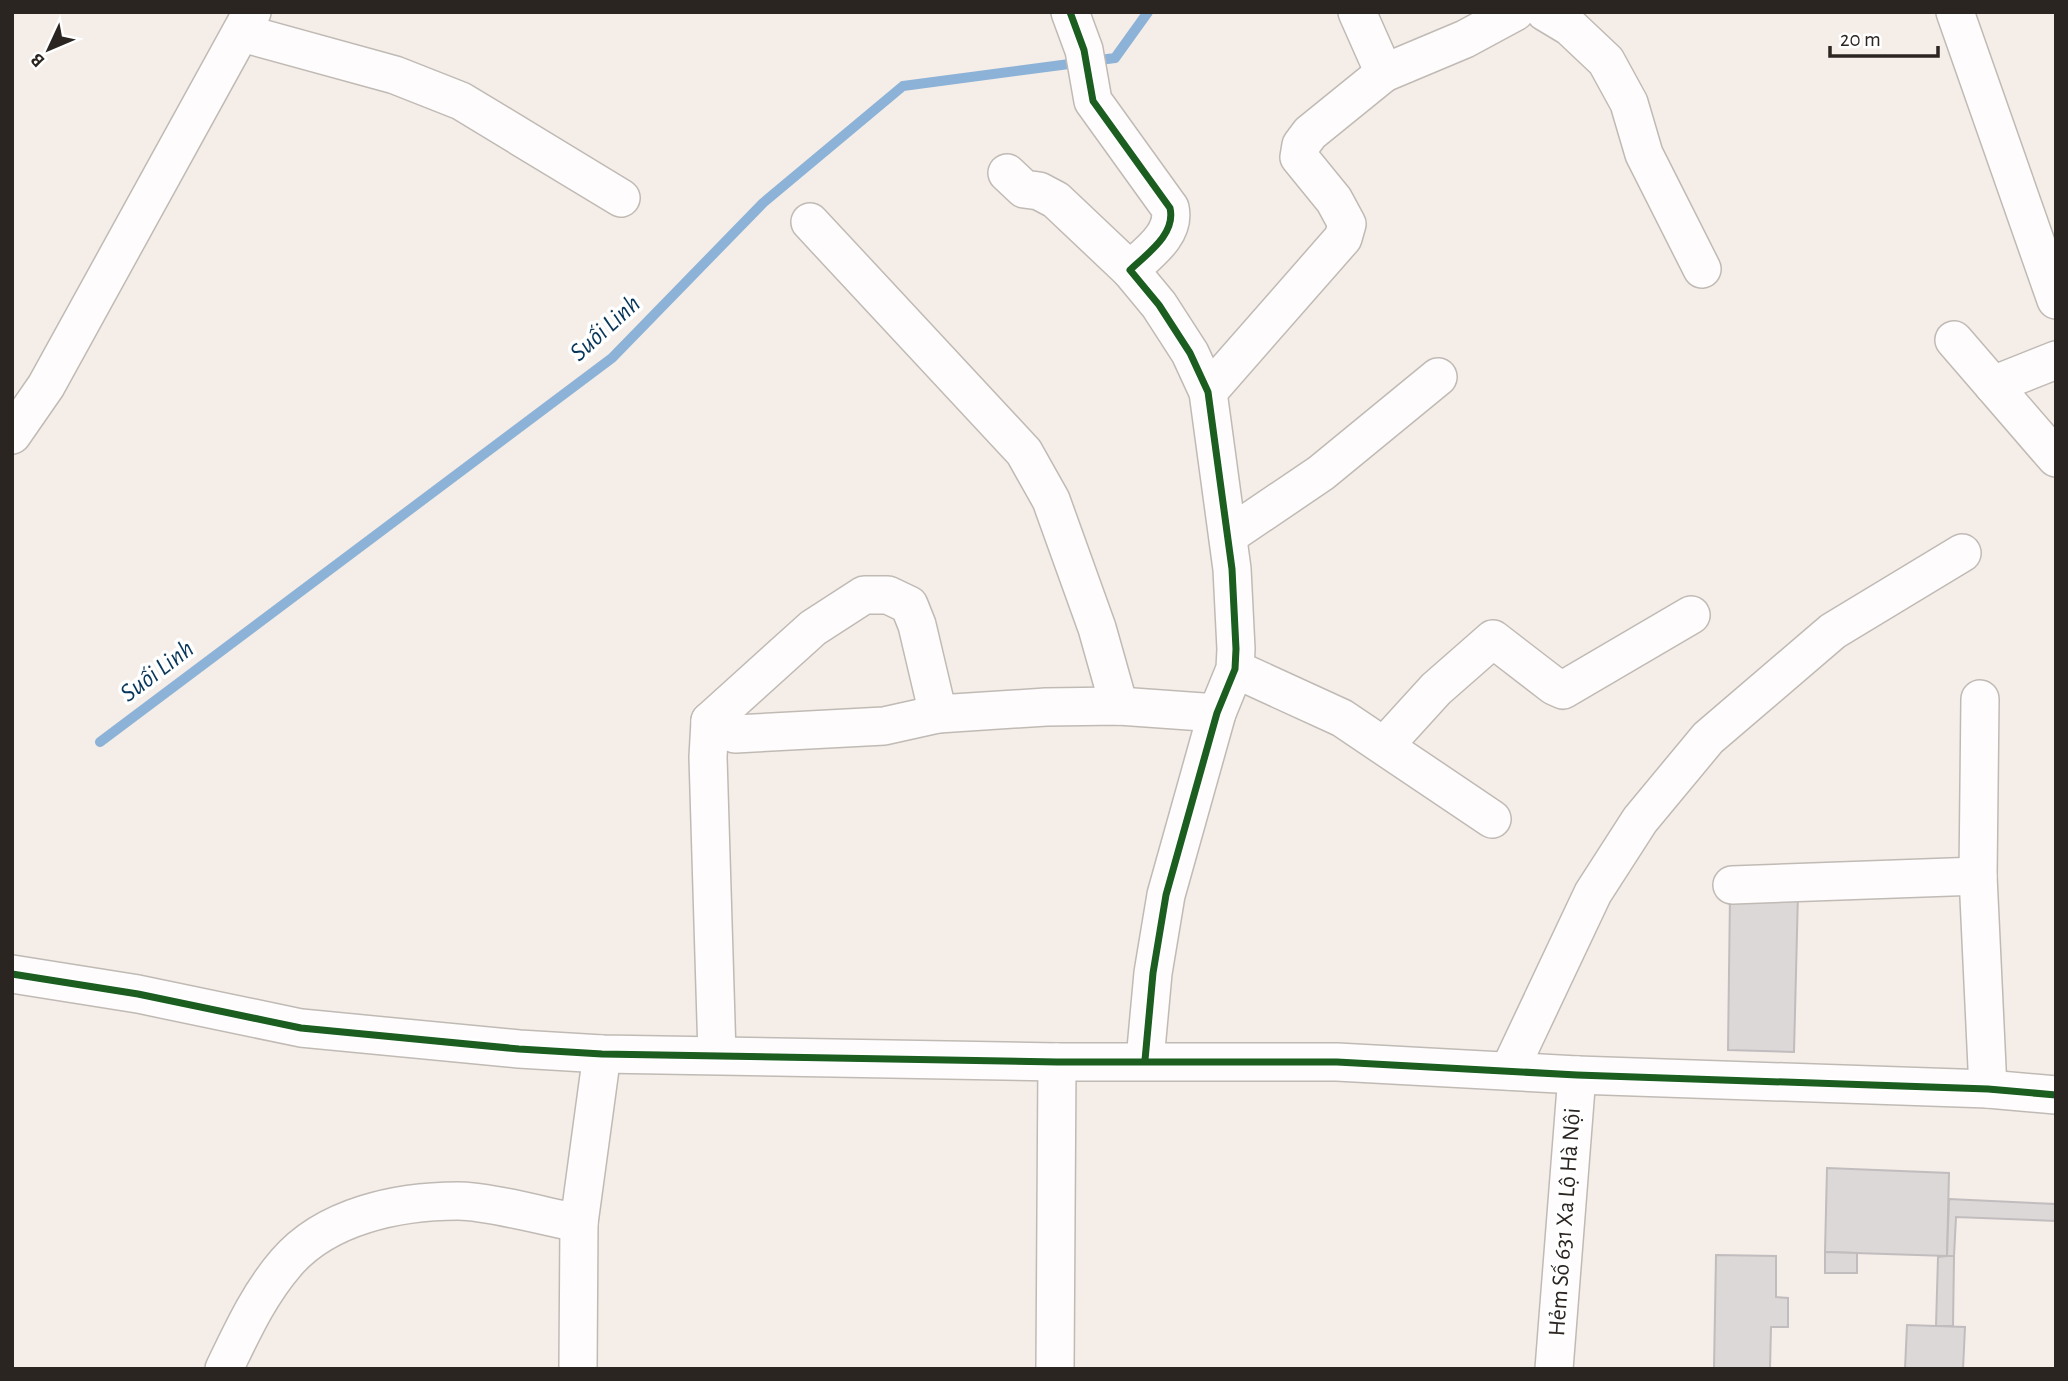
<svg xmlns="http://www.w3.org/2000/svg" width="2068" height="1381" viewBox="0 0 2068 1381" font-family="'Alegreya Sans',sans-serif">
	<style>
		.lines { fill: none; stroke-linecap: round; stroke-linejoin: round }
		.stream { stroke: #8cb3d7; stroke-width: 10 }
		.building { fill: #dcd8d8; stroke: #c1bcbd; stroke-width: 2 }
		.minor-casing { stroke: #c0bab5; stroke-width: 40 }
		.minor { stroke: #fefcfc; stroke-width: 37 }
		.cycleway-casing { stroke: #fff; stroke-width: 11 }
		.cycleway { stroke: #1b5e20; stroke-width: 7 }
		.labels { text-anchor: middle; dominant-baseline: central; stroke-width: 7; stroke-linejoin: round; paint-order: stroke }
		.street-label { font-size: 24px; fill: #2b2522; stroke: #fff }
		.water-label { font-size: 26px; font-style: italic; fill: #08365a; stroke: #fff }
	</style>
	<rect width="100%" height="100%" fill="#f5ede8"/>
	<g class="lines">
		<path class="stream" d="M 100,742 L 612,358 L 763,203 L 903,86 L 1115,58 L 1148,12"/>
	</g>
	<g class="building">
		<path d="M 1798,893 L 1794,1052 L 1728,1050 L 1730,895 Z"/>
		<path d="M 1827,1168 L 1949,1173 L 1947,1256 L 1825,1252 Z"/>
		<path d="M 1949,1199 L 2056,1204 L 2056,1221 L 1956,1217 L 1954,1256 L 1947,1256 Z"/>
		<path d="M 1825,1252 L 1857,1253 L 1857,1273 L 1825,1273 Z"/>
		<path d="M 1716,1255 L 1776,1256 L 1776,1297 L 1788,1298 L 1788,1327 L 1771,1327 L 1770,1369 L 1714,1369 Z"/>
		<path d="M 1947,1256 L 1954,1256 L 1953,1326 L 1936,1326 L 1938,1257 Z"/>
		<path d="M 1907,1325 L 1965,1327 L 1963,1369 L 1905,1369 Z"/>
	</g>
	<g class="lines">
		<g class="minor-casing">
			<g id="minor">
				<path d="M 1070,12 L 1084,50 L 1093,101 L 1170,208 C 1176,234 1148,253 1130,270 L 1159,305 L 1190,353 L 1208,392 L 1232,569 L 1236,649 L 1235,669 L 1217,713 L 1166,895 L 1153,973 L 1145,1060"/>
				<path d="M 1357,12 L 1384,73 L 1465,39 L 1515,12"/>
				<path d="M 1545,12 L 1570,27 L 1606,61 L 1629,103 L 1644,154 L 1702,269"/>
				<path d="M 1955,12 L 2056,300"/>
				<path d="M 242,33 L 395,75 L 461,101 L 621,198"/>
				<path d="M 1007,173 L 1024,189 L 1039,191 L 1056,200 L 1130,270"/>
				<path d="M 810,222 L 1024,452 L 1051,500 L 1097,628 L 1119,706"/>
				<path d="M 1954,340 L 2056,458"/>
				<path d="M 1993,385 L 2056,360"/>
				<path d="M 1208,392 L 1343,238 L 1347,224 L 1334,200 L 1299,157 L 1301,145 L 1310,133 L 1384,73"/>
				<path d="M 12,435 L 46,386 L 252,12"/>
				<path d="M 1228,536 L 1321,473 L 1438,377"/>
				<path d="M 1235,669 L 1342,718 L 1492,819"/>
				<path d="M 710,721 L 735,734 L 884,726 L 938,714 L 1046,707 L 1119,706 L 1217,713"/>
				<path d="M 1385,745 L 1436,689 L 1493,639 L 1554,686 L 1563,690 L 1691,615"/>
				<path d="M 1978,876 L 1980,699"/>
				<path d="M 1732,885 L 1978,876 L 1988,1089"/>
				<path d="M 12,974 L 138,994 L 301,1028 L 519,1049 L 602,1054 L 1057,1062 L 1337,1062 L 1577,1075 L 1988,1089 L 2056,1095"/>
				<path d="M 717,1055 L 708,757 L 710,721 L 813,628 L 864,595 L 888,595 L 909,605 L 917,625 L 938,714"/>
				<path d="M 1509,1071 L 1593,893 L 1640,820 L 1708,738 L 1833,631 L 1962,553"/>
				<path d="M 224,1369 C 242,1332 259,1294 286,1263 C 326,1216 398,1201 458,1201 C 489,1201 546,1217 579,1223"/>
				<path d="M 578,1369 L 579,1223 L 602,1054"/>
				<path d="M 1055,1369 L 1057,1062"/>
				<path d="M 1554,1369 L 1577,1075"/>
			</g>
		</g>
		<use href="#minor" class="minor"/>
		<g class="cycleway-casing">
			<g id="cycleway">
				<path d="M 1070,12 L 1084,50 L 1093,101 L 1170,208 C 1176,234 1148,253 1130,270 L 1159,305 L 1190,353 L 1208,392 L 1232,569 L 1236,649 L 1235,669 L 1217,713 L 1166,895 L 1153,973 L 1145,1060"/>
				<path d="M 12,974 L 138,994 L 301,1028 L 519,1049 L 602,1054 L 1057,1062 L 1337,1062 L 1577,1075 L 1988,1089 L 2056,1095"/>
			</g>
		</g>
		<use href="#cycleway" class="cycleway"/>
	</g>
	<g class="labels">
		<g class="street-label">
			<text transform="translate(1565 1222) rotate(-86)">Hẻm Số 631 Xa Lộ Hà Nội</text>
		</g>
		<g class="water-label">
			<text transform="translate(605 328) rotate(-42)">Suối Linh</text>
			<text transform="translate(157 671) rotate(-37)">Suối Linh</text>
		</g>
	</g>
	<rect width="2068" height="1381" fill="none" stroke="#2b2522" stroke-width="28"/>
	<g transform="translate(49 49) rotate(226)" stroke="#ffffff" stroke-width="5" paint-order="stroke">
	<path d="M0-5L12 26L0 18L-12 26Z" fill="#2b2522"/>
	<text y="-10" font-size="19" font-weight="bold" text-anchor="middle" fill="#2b2522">B</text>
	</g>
	<path d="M1830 46v10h108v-10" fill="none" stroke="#2b2522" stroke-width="3.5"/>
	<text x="1840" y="46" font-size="21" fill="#2b2522" stroke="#ffffff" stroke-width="5" paint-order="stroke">20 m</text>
</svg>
